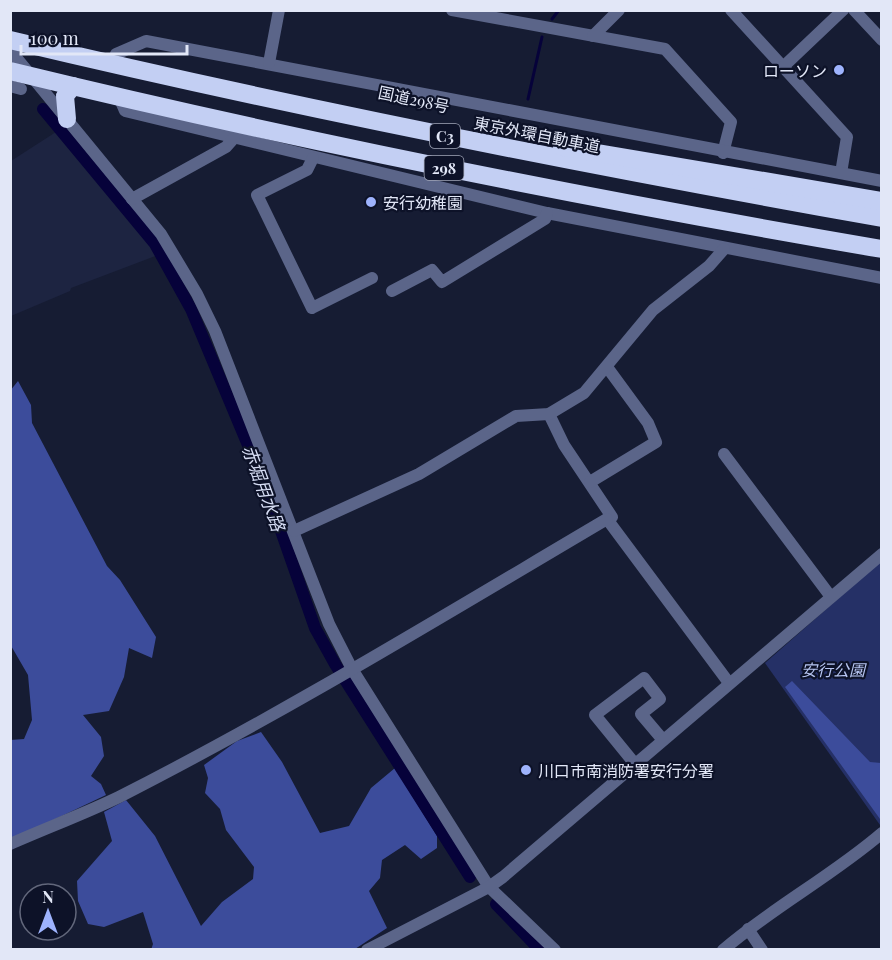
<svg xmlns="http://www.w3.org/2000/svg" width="892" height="960" viewBox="0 0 892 960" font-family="'Playfair Display','Noto Sans JP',serif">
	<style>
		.built { fill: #1d2441 }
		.green { fill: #253066 }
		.forest { fill: #3c4c9b }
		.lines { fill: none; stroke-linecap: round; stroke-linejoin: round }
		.stream { stroke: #06023a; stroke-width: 3 }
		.canal { stroke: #06023a; stroke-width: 12 }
		.minor { stroke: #5b6589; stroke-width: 12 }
		.highway { stroke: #c3cff3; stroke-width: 18 }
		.poi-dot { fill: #9eb3fd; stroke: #0d1228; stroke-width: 2 }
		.labels { text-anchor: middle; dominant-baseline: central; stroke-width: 4.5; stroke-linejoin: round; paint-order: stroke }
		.shield { fill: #0d1228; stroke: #a2a7b9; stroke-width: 1.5 }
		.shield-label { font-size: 15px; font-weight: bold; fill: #e2e7f7 }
		.poi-label { font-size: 16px; fill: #e2e7f7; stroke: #0d1228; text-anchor: start }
		.street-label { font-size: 16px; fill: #e2e7f7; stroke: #0d1228 }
		.park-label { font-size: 16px; font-style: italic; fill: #b7c5f1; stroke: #0d1228 }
		.water-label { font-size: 18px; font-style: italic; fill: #d5dcf3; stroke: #0d1228 }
	</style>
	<rect width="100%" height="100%" fill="#161c33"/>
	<path class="built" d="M 56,132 L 136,224 L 158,255 L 71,288 L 70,291 L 11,316 L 11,161 Z"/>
	<path class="green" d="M 881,561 L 882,824 L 880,825 L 765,663 Z"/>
	<g class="forest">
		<path d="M 18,381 L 31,405 L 32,423 L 107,566 L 120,580 L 156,637 L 152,658 L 129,648 L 124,677 L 109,711 L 83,715 L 101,737 L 104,756 L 91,776 L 101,784 L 106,795 L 11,840 L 10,740 L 24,739 L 32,720 L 28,675 L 10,644 L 10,391 Z"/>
		<path d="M 792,681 L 870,762 L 881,763 L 880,819 L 785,687 Z"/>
		<path d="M 261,732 L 282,762 L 320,833 L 349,826 L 371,788 L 395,768 L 437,836 L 437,848 L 421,859 L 405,845 L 382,860 L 380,878 L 369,891 L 387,928 L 355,949 L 151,950 L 153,944 L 143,912 L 104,927 L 88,924 L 78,901 L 77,881 L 112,841 L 104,812 L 126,800 L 155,836 L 201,926 L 222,902 L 253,879 L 254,867 L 226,830 L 220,809 L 205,793 L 208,778 L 204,765 L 237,741 Z"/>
	</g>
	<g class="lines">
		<g class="stream">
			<path d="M 552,19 L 559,10"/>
			<path d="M 528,99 L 542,37"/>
		</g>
		<g class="canal">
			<path d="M 43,109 L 155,244 L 191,309 L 266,488 L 315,628 L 335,664 L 470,877"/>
			<path d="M 496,904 L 540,950"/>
		</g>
		<g class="minor">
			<path d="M 452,10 L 665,49 L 731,122 L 723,153"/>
			<path d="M 731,10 L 847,137 L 841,173"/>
			<path d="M 854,10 L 882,40"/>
			<path d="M 593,36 L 619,10"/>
			<path d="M 10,50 L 161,234 L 197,294 L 215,331 L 329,624 L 352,669 L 489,887 L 555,950"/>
			<path d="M 116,54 L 146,41 L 882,181"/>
			<path d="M 269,63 L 279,10"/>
			<path d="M 784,66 L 843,10"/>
			<path d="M 10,86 L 21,89"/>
			<path d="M 119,97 L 125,111 L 547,213 L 882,278"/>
			<path d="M 313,158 L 307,170 L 257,195 L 312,308 L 372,278"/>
			<path d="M 132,199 L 226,147 L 234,138"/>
			<path d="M 392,291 L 432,270 L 442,282 L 545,219 L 547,213"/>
			<path d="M 549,414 L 564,445 L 612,517 L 607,519 L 729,683"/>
			<path d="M 724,454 L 831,597"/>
			<path d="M 590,482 L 656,442 L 648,423 L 607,367"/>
			<path d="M 294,531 L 419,474 L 516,416 L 549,414 L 584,393 L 653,310 L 709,266 L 724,249"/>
			<path d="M 635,764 L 595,715 L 644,678 L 660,699 L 641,714 L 663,740"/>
			<path d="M 10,844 C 46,828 84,814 119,797 C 286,712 446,614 607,519"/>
			<path d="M 748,929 L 762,950"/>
			<path d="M 367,950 L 489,887 L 503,877 L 882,554"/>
			<path d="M 723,950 C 773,907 832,876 882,833"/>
		</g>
		<g class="highway">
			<path d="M 10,40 C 299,109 590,166 882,218"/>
			<path d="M 10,71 C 298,141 589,199 882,249"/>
			<path d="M 67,119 L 65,96 L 73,86"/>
			<path d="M 562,147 L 882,201"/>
		</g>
	</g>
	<g class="poi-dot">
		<circle cx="839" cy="70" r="6"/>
		<circle cx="371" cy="202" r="6"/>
		<circle cx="526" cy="770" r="6"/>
	</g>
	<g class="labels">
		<g class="shield">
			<rect x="430" y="124" width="30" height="24" rx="4.5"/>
			<rect x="424.5" y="156" width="39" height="24" rx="4.5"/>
		</g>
		<g class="shield-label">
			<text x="445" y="136">C3</text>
			<text x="444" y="168">298</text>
		</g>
		<g class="poi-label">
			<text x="827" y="70" text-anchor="end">ローソン</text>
			<text x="383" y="202">安行幼稚園</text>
			<text x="538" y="770">川口市南消防署安行分署</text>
		</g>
		<g class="street-label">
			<text transform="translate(414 99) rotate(12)">国道298号</text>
			<text transform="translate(537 134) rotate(11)">東京外環自動車道</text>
		</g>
		<g class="park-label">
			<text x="833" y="669">安行公園</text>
		</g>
		<g class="water-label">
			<text transform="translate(264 488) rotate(70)">赤堀用水路</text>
		</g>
	</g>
	<rect width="892" height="960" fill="none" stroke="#e2e7f7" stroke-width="24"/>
	<g transform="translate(48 912)"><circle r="28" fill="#0d1228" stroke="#62677b" stroke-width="1.5"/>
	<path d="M0-4.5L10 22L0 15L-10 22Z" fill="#9eb3fd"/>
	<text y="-9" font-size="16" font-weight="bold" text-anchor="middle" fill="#e2e7f7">N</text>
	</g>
	<path d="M21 45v9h166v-9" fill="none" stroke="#e2e7f7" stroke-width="3"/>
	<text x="30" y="45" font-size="18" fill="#e2e7f7" stroke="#0d1228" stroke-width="4.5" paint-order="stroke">100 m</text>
</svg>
